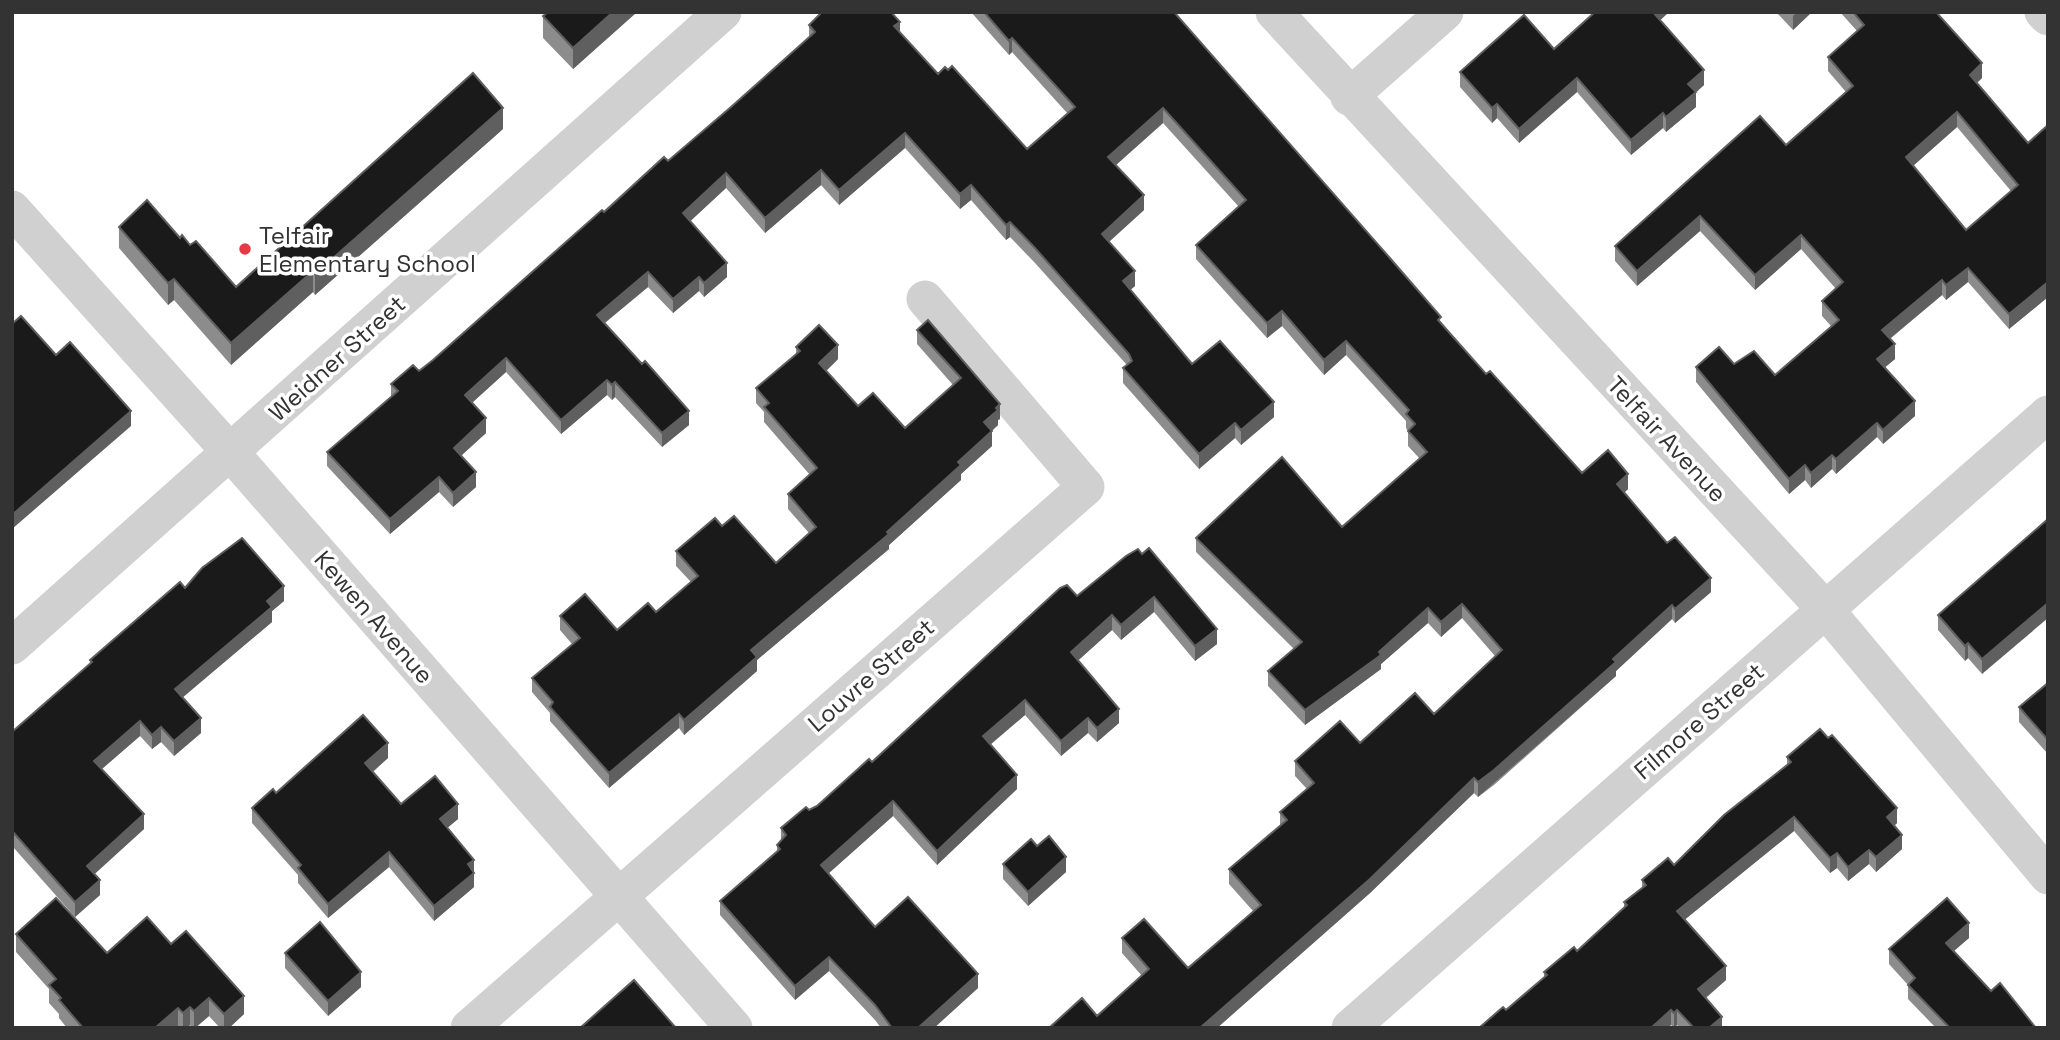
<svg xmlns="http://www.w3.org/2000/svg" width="2060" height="1040" viewBox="0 0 2060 1040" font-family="'Space Grotesk',sans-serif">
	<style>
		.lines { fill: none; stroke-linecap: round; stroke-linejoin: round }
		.minor { stroke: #d0d0d0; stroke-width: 37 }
		.wall { fill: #8c8c8c; fill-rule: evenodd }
		.shaded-wall { fill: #5f5f5f }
		.building { fill: #1a1a1a; stroke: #5f5f5f; stroke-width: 2; fill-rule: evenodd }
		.poi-dot { fill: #e63946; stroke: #fff; stroke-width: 2.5 }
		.labels { text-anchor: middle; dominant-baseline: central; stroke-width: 7; stroke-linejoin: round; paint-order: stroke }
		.poi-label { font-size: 24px; fill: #333; stroke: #fff; text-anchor: start }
		.street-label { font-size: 24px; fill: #333; stroke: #fff }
	</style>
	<rect width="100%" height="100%" fill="#fff"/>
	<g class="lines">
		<g class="minor">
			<path d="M 1274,12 L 1825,609 L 2048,876"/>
			<path d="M 2043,12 L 2048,17"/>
			<path d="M 1349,97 L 1445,12"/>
			<path d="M 12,209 L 231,453 L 734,1028"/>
			<path d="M 12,646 L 723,12"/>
			<path d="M 469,1028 L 1086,487 L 925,299"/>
			<path d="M 1350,1028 L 2048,414"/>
		</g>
	</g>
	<g class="wall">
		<path d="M 548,12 L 637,12 L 573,69 L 543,38 L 543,16 Z"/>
		<path d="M 971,12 L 1174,12 L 1486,374 L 1582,473 L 1628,489 L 1624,493 L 1667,543 L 1711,592 L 1675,623 L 1672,619 L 1616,671 L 1616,676 L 1494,785 L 1478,797 L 1474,793 L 1370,893 L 1217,1028 L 1049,1028 L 1097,1016 L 1142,976 L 1122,953 L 1122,938 L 1188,968 L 1253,911 L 1229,884 L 1229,869 L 1280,826 L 1280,812 L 1307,789 L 1295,776 L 1295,761 L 1360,743 L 1434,714 L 1495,656 L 1462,618 L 1441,637 L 1428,623 L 1381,664 L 1381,669 L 1305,725 L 1268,686 L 1268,671 L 1294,649 L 1196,552 L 1196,538 L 1342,527 L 1420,459 L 1408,446 L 1408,431 L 1406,428 L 1406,421 L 1346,355 L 1324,375 L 1282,326 L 1267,338 L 1196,259 L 1196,245 L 1239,207 L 1163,123 L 1116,165 L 1144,210 L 1109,242 L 1135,286 L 1130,290 L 1192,364 L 1274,417 L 1241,445 L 1235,438 L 1199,469 L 1123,383 L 1123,368 L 1127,365 L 1035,263 L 1010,237 L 1006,240 L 971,200 L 960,209 L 905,148 L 839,205 L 821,185 L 765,233 L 726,188 L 690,221 L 727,277 L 704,297 L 699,291 L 673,313 L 648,287 L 605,323 L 689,425 L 662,447 L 615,397 L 612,400 L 607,395 L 561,434 L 506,372 L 472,403 L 486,433 L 461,456 L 476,487 L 453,507 L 439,492 L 390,534 L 327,466 L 327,452 L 391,397 L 391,384 L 419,371 L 433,360 L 604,212 L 668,161 L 731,107 L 809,38 L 809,25 L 900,32 L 938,74 L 1027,149 L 1068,114 L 1012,52 L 1009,55 Z"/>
		<path d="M 1595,12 L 1669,12 L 1660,20 L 1704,85 L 1696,92 L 1696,107 L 1666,132 L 1663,128 L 1631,155 L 1577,92 L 1519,143 L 1497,118 L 1492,123 L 1460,87 L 1460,72 L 1554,49 Z"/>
		<path d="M 1776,12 L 1812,12 L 1793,30 Z"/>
		<path d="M 1840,12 L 1936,12 L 1982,78 L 1977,83 L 2028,143 L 2048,125 L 2048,297 L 2009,329 L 1968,282 L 1946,300 L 1942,295 L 1890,339 L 1895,359 L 1885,367 L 1915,416 L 1883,444 L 1877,437 L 1836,474 L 1832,469 L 1811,488 L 1805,480 L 1789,494 L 1696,382 L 1696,367 L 1734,364 L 1775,375 L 1831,326 L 1822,316 L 1822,301 L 1836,289 L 1801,249 L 1755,290 L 1700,231 L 1637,286 L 1615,261 L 1615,246 L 1786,145 L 1846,92 L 1828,71 L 1828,57 L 1857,31 ZM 1957,127 L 2011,191 L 1966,230 L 1913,166 Z"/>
		<path d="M 503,129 L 315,295 L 313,292 L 231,365 L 174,300 L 168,305 L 119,248 L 119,227 L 180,238 L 190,245 L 236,287 Z"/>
		<path d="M 917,330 L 1000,419 L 998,420 L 998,425 L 992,431 L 992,446 L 961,474 L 961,480 L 889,545 L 889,549 L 757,660 L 757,671 L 684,735 L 679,728 L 609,788 L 550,721 L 550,713 L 532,692 L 532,678 L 572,644 L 560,630 L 560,616 L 617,630 L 656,612 L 691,582 L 676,566 L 676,551 L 722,526 L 776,563 L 809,533 L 788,509 L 788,494 L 810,475 L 764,422 L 764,412 L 756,403 L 756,388 L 796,354 L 796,347 L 838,359 L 826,371 L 858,406 L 905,428 L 953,385 L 917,344 Z"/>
		<path d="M 2048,519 L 1982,674 L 1968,658 L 1965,661 L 1938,630 L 1938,615 Z"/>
		<path d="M 1126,556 L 1217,644 L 1195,661 L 1154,612 L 1121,640 L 1112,630 L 1078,660 L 1119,723 L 1097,742 L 1088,733 L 1061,756 L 1025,715 L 990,744 L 1017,789 L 937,865 L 893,816 L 828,874 L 875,927 L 978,988 L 934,1028 L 881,1028 L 875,1020 L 829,971 L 795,1000 L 720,915 L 720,901 L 777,852 L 777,845 L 781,841 L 781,828 L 817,806 Z"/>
		<path d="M 185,588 L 284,601 L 272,611 L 272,622 L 182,697 L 201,733 L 174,756 L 161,742 L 152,749 L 140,736 L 101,769 L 144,829 L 94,874 L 100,895 L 75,917 L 13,847 L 12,848 L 12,732 L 90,665 L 90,660 Z"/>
		<path d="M 2048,683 L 2048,754 L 2019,722 L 2019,707 Z"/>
		<path d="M 1787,757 L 1897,823 L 1894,826 L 1902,849 L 1876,872 L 1869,864 L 1848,881 L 1837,868 L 1830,873 L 1794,831 L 1684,920 L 1726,980 L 1706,998 L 1722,1028 L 1680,1028 L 1677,1025 L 1674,1028 L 1671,1025 L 1667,1028 L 1479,1028 L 1506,1010 L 1544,977 L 1544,972 L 1577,951 L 1624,907 L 1624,902 L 1642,888 L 1642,880 L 1674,865 L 1787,765 Z"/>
		<path d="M 388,758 L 373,772 L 401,804 L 458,819 L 447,828 L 474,860 L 474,887 L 434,921 L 389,867 L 328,918 L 298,883 L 298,875 L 252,823 L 252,808 L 276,793 Z"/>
		<path d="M 1037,846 L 1066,872 L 1028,906 L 1003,879 L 1003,864 Z"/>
		<path d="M 16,934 L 107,953 L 171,944 L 244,1014 L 229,1028 L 220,1028 L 209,1016 L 195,1028 L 192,1028 L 190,1025 L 187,1028 L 180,1028 L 178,1026 L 176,1028 L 67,1028 L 59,1018 L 59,1014 L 49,1003 L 49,989 L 16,952 Z"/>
		<path d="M 1969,938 L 1953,951 L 1991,991 L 2036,1028 L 1936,1028 L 1908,999 L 1908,985 L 1889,964 L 1889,949 Z"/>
		<path d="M 285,953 L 361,987 L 328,1016 L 285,968 Z"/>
	</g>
	<g class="shaded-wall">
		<path d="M 613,12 L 637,12 L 573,69 L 573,48 Z"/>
		<path d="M 1653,12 L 1669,12 L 1653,27 Z"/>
		<path d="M 1797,12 L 1812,12 L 1793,30 L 1793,16 Z"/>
		<path d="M 900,22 L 900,36 L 894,26 Z"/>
		<path d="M 1012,38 L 1012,52 L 1009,55 L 1009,41 Z"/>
		<path d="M 1982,63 L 1982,78 L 1970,89 L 1970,75 Z"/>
		<path d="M 1704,70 L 1704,85 L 1690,98 L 1696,92 L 1696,107 L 1666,132 L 1666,117 L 1688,84 Z"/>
		<path d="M 1577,78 L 1577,92 L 1519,143 L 1519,129 Z"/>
		<path d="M 1497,104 L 1497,118 L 1492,123 L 1492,108 Z"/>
		<path d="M 503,108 L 503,129 L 315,295 L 315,274 Z"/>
		<path d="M 1163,108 L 1163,123 L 1108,172 L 1108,157 Z"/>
		<path d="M 1957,112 L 1957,127 L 1906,172 L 1906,157 Z"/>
		<path d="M 1663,113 L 1663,128 L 1631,155 L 1631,140 Z"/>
		<path d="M 905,133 L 905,148 L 839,205 L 839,190 Z"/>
		<path d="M 821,170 L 821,185 L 765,233 L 765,218 Z"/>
		<path d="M 726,173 L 726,188 L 683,228 L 683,213 Z"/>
		<path d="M 971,185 L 971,200 L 960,209 L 960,194 Z"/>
		<path d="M 1144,195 L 1144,210 L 1102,248 L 1102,234 Z"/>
		<path d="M 1700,216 L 1700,231 L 1637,286 L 1637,271 Z"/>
		<path d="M 1010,222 L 1010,237 L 1006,240 L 1006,225 Z"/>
		<path d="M 1801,235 L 1801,249 L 1755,290 L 1755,275 Z"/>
		<path d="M 727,263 L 727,277 L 704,297 L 704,283 Z"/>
		<path d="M 1968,268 L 1968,282 L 1946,300 L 1946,285 Z"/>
		<path d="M 313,271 L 313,292 L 231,365 L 231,343 Z"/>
		<path d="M 1135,271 L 1135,286 L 1123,296 L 1123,281 Z"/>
		<path d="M 648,272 L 648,287 L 597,329 L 597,315 Z"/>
		<path d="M 699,277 L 699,291 L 673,313 L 673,299 Z"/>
		<path d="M 174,279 L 174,300 L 168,305 L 168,283 Z"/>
		<path d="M 1942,280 L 1942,295 L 1882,345 L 1882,330 Z"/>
		<path d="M 2048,282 L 2048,297 L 2009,329 L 2009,314 Z"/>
		<path d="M 1282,311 L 1282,326 L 1267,338 L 1267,323 Z"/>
		<path d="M 1346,341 L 1346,355 L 1324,375 L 1324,360 Z"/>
		<path d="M 1895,344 L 1895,359 L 1877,374 L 1877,359 Z"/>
		<path d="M 838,345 L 838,359 L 819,378 L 819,363 Z"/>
		<path d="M 506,358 L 506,372 L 465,409 L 465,395 Z"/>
		<path d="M 607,380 L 607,395 L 561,434 L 561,420 Z"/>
		<path d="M 615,382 L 615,397 L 612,400 L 612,385 Z"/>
		<path d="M 1915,401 L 1915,416 L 1883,444 L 1883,430 Z"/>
		<path d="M 1274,402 L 1274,417 L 1241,445 L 1241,430 Z"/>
		<path d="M 1000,404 L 1000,419 L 998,420 L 998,425 L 984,437 L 984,422 Z"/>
		<path d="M 131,411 L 131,426 L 12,529 L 12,515 Z"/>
		<path d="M 689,411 L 689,425 L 662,447 L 662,433 Z"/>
		<path d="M 486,418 L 486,433 L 454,462 L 454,448 Z"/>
		<path d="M 1235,423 L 1235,438 L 1199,469 L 1199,454 Z"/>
		<path d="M 1877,423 L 1877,437 L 1836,474 L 1836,459 Z"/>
		<path d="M 992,431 L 992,446 L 961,474 L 961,480 L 889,545 L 889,549 L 757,660 L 757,671 L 684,735 L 684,720 L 751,650 L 887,532 L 958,462 Z"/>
		<path d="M 1832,455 L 1832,469 L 1811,488 L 1811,473 Z"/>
		<path d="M 1805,465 L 1805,480 L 1789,494 L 1789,479 Z"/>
		<path d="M 476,472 L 476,487 L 453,507 L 453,493 Z"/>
		<path d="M 1628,474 L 1628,489 L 1617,499 L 1617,484 Z"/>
		<path d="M 439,477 L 439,492 L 390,534 L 390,519 Z"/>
		<path d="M 1711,578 L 1711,592 L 1675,623 L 1675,609 Z"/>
		<path d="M 284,586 L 284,601 L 272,611 L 272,622 L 175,704 L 175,689 L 267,601 Z"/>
		<path d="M 1154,597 L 1154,612 L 1121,640 L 1121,625 Z"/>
		<path d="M 2048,603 L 2048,618 L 1982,674 L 1982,659 Z"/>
		<path d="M 1462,604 L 1462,618 L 1441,637 L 1441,622 Z"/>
		<path d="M 1672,605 L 1672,619 L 1616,671 L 1616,676 L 1478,797 L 1478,782 Z"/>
		<path d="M 1428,608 L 1428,623 L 1381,664 L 1381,669 L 1305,725 L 1305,710 L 1379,652 Z"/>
		<path d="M 1112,615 L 1112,630 L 1071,667 L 1071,652 Z"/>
		<path d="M 1217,629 L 1217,644 L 1195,661 L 1195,646 Z"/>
		<path d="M 1968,643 L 1968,658 L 1965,661 L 1965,646 Z"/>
		<path d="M 1025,700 L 1025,715 L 983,751 L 983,736 Z"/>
		<path d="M 1119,709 L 1119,723 L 1097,742 L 1097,728 Z"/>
		<path d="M 679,714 L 679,728 L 609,788 L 609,773 Z"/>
		<path d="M 201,718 L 201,733 L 174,756 L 174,741 Z"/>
		<path d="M 1088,718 L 1088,733 L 1061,756 L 1061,741 Z"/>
		<path d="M 140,721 L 140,736 L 94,776 L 94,761 Z"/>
		<path d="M 161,727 L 161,742 L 152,749 L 152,735 Z"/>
		<path d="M 388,743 L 388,758 L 365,778 L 365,763 Z"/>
		<path d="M 1017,775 L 1017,789 L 937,865 L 937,851 Z"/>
		<path d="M 1474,778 L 1474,793 L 1370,893 L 1217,1028 L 1200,1028 Z"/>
		<path d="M 893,801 L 893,816 L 821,880 L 821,865 Z"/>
		<path d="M 458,804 L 458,819 L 440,834 L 440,819 Z"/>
		<path d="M 1897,808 L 1897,823 L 1887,832 L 1887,817 Z"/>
		<path d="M 144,814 L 144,829 L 87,881 L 87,866 Z"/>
		<path d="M 1794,817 L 1794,831 L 1677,926 L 1677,911 Z"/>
		<path d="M 1902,835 L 1902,849 L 1876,872 L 1876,857 Z"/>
		<path d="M 1869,850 L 1869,864 L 1848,881 L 1848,867 Z"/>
		<path d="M 389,852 L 389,867 L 328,918 L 328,904 Z"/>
		<path d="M 1837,853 L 1837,868 L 1830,873 L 1830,858 Z"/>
		<path d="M 1066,857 L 1066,872 L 1028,906 L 1028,892 Z"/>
		<path d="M 474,860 L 474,887 L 434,921 L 434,906 L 468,864 Z"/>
		<path d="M 100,880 L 100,895 L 75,917 L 75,902 Z"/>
		<path d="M 1969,923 L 1969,938 L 1946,958 L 1946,943 Z"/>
		<path d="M 829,957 L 829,971 L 795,1000 L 795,986 Z"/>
		<path d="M 1726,966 L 1726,980 L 1698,1004 L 1698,989 Z"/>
		<path d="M 361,972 L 361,987 L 328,1016 L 328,1001 Z"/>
		<path d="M 978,974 L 978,988 L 934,1028 L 918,1028 Z"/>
		<path d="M 244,996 L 244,1014 L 229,1028 L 224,1028 L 224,1014 Z"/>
		<path d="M 209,998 L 209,1016 L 195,1028 L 194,1028 L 194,1011 Z"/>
		<path d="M 190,1007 L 190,1025 L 187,1028 L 183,1028 L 183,1013 Z"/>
		<path d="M 178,1008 L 178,1026 L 176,1028 L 155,1028 Z"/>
		<path d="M 1671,1010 L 1671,1025 L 1667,1028 L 1651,1028 Z"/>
		<path d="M 1677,1010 L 1677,1025 L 1674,1028 L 1674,1013 Z"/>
		<path d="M 1722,1017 L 1722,1028 L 1709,1028 Z"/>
	</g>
	<g class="building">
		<path d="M 548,12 L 613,12 L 573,48 L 543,16 Z"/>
		<path d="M 822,12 L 891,12 L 900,22 L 894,26 L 938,74 L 945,67 L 948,70 L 952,66 L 1027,149 L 1075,107 L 1012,38 L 1009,41 L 984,12 L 1174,12 L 1389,257 L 1441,317 L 1438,320 L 1486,374 L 1490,371 L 1582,473 L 1608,450 L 1628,474 L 1617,484 L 1667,543 L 1675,537 L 1711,578 L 1675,609 L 1672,605 L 1613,659 L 1616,662 L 1494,770 L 1478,782 L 1474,778 L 1370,879 L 1200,1028 L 1049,1028 L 1082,998 L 1097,1016 L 1149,969 L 1122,938 L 1144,919 L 1188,968 L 1261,905 L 1229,869 L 1287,820 L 1280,812 L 1314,783 L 1295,761 L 1340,721 L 1360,743 L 1415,693 L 1434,714 L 1502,650 L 1462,604 L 1441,622 L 1428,608 L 1379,652 L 1381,655 L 1305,710 L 1268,671 L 1302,642 L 1196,538 L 1282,457 L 1342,527 L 1427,452 L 1408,431 L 1415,424 L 1406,414 L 1409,410 L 1346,341 L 1324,360 L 1282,311 L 1267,323 L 1196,245 L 1246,200 L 1163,108 L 1108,157 L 1144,195 L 1102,234 L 1135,271 L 1123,281 L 1192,364 L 1220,341 L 1274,402 L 1241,430 L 1235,423 L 1199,454 L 1123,368 L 1132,361 L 1129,354 L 1035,248 L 1010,222 L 1006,225 L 971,185 L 960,194 L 905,133 L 839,190 L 821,170 L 765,218 L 726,173 L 683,213 L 727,263 L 704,283 L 699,277 L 673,299 L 648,272 L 597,315 L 642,364 L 645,361 L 689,411 L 662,433 L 615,382 L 612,385 L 607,380 L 561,420 L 506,358 L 465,395 L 486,418 L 454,448 L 476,472 L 453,493 L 439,477 L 390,519 L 327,452 L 398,391 L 391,384 L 413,365 L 419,371 L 433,360 L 602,210 L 604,212 L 664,157 L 668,161 L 731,107 L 815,32 L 809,25 Z"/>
		<path d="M 1595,12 L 1653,12 L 1704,70 L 1688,84 L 1696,92 L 1666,117 L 1663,113 L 1631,140 L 1577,78 L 1519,129 L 1497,104 L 1492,108 L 1460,72 L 1524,15 L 1554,49 Z"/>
		<path d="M 1853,12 L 1936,12 L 1982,63 L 1970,75 L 2028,143 L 2048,125 L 2048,282 L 2009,314 L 1968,268 L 1946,285 L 1942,280 L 1882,330 L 1895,344 L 1877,359 L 1915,401 L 1883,430 L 1877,423 L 1836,459 L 1832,455 L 1811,473 L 1805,465 L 1789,479 L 1696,367 L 1719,347 L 1734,364 L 1754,351 L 1775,375 L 1839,320 L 1822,301 L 1843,282 L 1801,235 L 1755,275 L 1700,216 L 1637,271 L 1615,246 L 1760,116 L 1786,145 L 1853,86 L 1828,57 L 1864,25 ZM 1957,112 L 2018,185 L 1966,230 L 1906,157 Z"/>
		<path d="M 473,73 L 503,108 L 315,274 L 313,271 L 231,343 L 174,279 L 168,283 L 119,227 L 147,200 L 180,238 L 182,235 L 190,245 L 196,241 L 236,287 Z"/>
		<path d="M 21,316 L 56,355 L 70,342 L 131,411 L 12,515 L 12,324 Z"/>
		<path d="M 928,320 L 1000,404 L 996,408 L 998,410 L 984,422 L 992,431 L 958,462 L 961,465 L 887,532 L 889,534 L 751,650 L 757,657 L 684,720 L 679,714 L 609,773 L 550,707 L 553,702 L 532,678 L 580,638 L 560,616 L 585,594 L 617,630 L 648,603 L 656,612 L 698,576 L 676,551 L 715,518 L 722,526 L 734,516 L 776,563 L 816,527 L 788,494 L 817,468 L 764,407 L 769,403 L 756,388 L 800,351 L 796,347 L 819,325 L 838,345 L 819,363 L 858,406 L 873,393 L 905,428 L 961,378 L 917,330 Z"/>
		<path d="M 2048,519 L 2048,603 L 1982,659 L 1968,643 L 1965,646 L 1938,615 Z"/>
		<path d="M 242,538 L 284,586 L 267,601 L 272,607 L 175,689 L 201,718 L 174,741 L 161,727 L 152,735 L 140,721 L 94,761 L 144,814 L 87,866 L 100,880 L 75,902 L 13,832 L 12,833 L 12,732 L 92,662 L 90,660 L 180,582 L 185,588 L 202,568 Z"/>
		<path d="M 1149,548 L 1217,629 L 1195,646 L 1154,597 L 1121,625 L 1112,615 L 1071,652 L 1119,709 L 1097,728 L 1088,718 L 1061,741 L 1025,700 L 983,736 L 1017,775 L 937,851 L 893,801 L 821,865 L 875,927 L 908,897 L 978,974 L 918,1028 L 892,1028 L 875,1005 L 829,957 L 795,986 L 720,901 L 780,849 L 777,845 L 786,835 L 781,828 L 806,807 L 809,810 L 817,806 L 869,759 L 872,762 L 1060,588 L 1067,585 L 1077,596 L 1126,556 L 1138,549 L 1142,554 Z"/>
		<path d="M 2048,683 L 2048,740 L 2019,707 Z"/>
		<path d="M 363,715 L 388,743 L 365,763 L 401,804 L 435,776 L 458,804 L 440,819 L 474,860 L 468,864 L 474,873 L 434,906 L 389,852 L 328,904 L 298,868 L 301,865 L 252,808 L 273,789 L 276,793 Z"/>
		<path d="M 1820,729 L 1828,738 L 1832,735 L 1897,808 L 1887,817 L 1902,835 L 1876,857 L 1869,850 L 1848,867 L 1837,853 L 1830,858 L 1794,817 L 1677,911 L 1726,966 L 1698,989 L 1722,1017 L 1709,1028 L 1694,1028 L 1677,1010 L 1674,1013 L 1671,1010 L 1651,1028 L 1479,1028 L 1503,1007 L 1506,1010 L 1547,975 L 1544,972 L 1574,947 L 1577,951 L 1627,905 L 1624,902 L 1646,885 L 1642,880 L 1668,858 L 1674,865 L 1724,815 L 1791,762 L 1787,757 Z"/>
		<path d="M 1049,836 L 1066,857 L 1028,892 L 1003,864 L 1031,839 L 1037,846 Z"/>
		<path d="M 56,898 L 107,953 L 147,917 L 171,944 L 186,931 L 244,996 L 224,1014 L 209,998 L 194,1011 L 190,1007 L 183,1013 L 178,1008 L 155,1028 L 83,1028 L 59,1000 L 61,998 L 49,985 L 56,979 L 16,934 Z"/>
		<path d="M 1947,898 L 1969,923 L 1946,943 L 1991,991 L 2000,983 L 2036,1028 L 1950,1028 L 1908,985 L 1915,978 L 1889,949 Z"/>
		<path d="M 320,922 L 361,972 L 328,1001 L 285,953 Z"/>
		<path d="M 634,980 L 676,1028 L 580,1028 Z"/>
	</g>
	<circle class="poi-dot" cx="245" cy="249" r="7"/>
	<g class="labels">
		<g class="poi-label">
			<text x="259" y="235">Telfair<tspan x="259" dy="28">Elementary School</tspan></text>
		</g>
		<g class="street-label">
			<text transform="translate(337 358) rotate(-42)">Weidner Street</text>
			<text transform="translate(1667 439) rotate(47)">Telfair Avenue</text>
			<text transform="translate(374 617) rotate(49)">Kewen Avenue</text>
			<text transform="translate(871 675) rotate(-41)">Louvre Street</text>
			<text transform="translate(1699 721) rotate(-41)">Filmore Street</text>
		</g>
	</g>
	<rect width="2060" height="1040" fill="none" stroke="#333333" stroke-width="28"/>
</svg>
